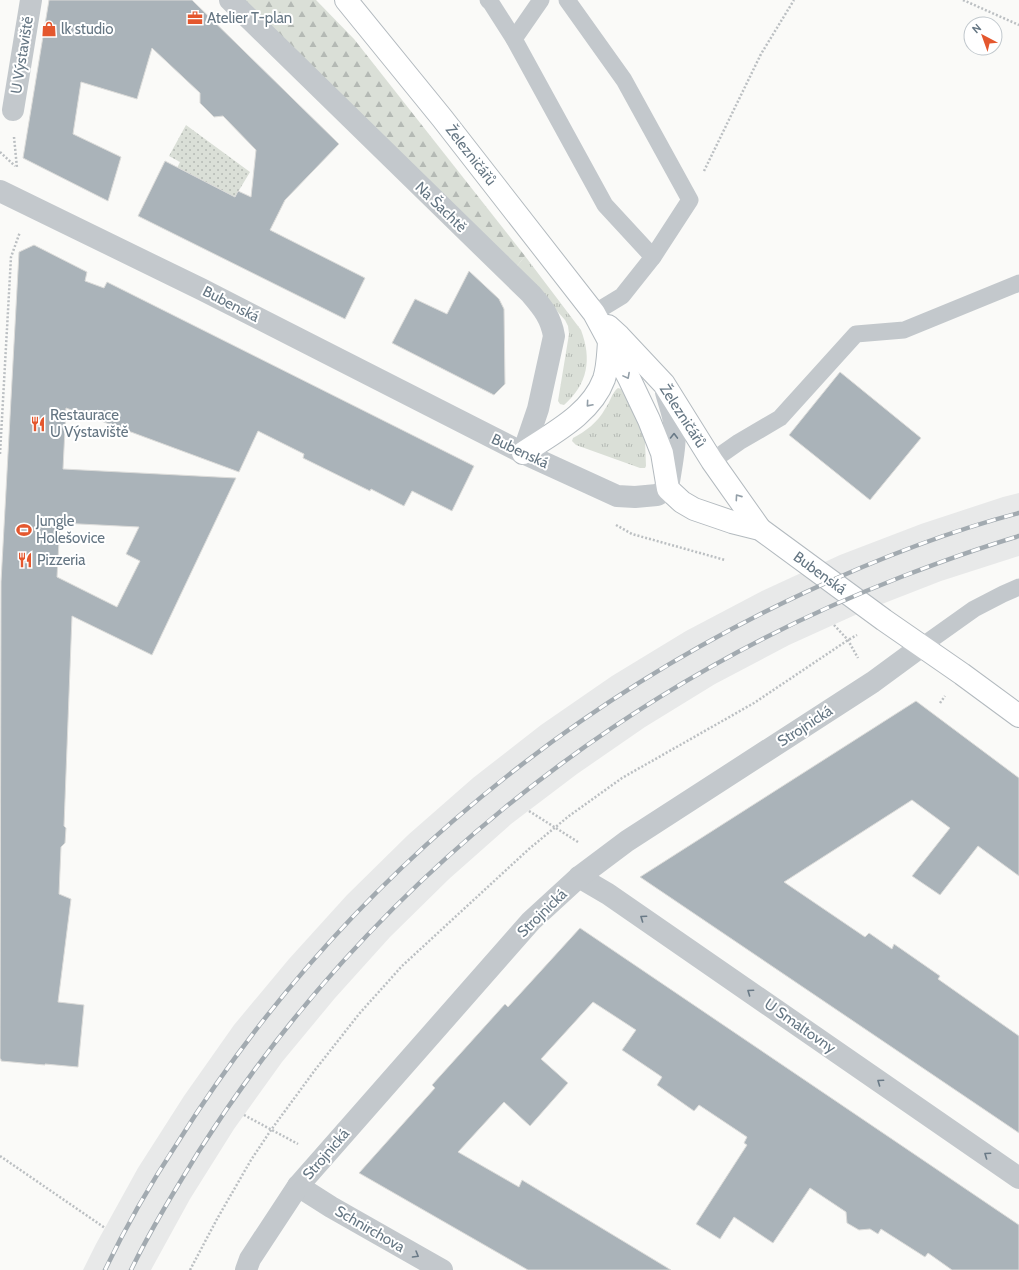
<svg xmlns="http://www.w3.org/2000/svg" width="1019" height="1270" viewBox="0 0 1019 1270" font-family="Cabin,sans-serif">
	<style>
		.built { fill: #e8e9e9 }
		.grass { fill: url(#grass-tufts) }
		.forest { fill: url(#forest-firs) }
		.garden { fill: url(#garden-dots) }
		.building { fill: #aab3b9; stroke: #dcdcda; fill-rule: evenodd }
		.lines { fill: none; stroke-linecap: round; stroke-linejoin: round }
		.secondary-casing { stroke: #b3babf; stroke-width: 24 }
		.path { stroke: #bbbfc2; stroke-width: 2.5; stroke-dasharray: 2 2; stroke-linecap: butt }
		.service { stroke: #c3c8cc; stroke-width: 17 }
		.minor { stroke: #c3c8cc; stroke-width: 22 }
		.secondary { stroke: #fff; stroke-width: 22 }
		.rail-casing { stroke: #a2aab0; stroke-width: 4.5 }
		.rail { stroke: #fff; stroke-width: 3; stroke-dasharray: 9; stroke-linecap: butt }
		.oneway { stroke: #939fa8 }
		.oneway2 { stroke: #6a7a87 }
		.labels { text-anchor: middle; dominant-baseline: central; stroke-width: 4; stroke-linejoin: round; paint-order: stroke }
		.poi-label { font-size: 15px; fill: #657683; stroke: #fff; text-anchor: start }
		.street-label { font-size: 15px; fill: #657683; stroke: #fff }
	</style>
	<defs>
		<pattern id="grass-tufts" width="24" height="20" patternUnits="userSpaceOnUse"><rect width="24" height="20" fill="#dadfd7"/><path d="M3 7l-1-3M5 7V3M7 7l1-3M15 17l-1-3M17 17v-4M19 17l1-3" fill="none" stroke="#b4b9b4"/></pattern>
		<pattern id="forest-firs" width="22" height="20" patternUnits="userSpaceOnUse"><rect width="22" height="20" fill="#dadfd7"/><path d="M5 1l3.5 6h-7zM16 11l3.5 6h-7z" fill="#b4b9b4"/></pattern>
		<pattern id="garden-dots" width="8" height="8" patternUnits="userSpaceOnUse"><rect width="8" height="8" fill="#dadfd7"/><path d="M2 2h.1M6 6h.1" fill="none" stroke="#b4b9b4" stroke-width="1.8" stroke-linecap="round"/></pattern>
	</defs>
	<rect width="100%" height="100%" fill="#fafaf8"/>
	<path class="built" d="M 1019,493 L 1019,556 L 941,581 L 864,611 L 789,645 L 715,684 L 645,727 L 577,774 L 511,824 L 449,879 L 390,937 L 335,998 L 282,1062 L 234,1129 L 190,1199 L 151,1270 L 83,1270 L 96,1244 L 138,1168 L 184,1096 L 234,1025 L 289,959 L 347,895 L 408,835 L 473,778 L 541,725 L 612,676 L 686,631 L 762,591 L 840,555 L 921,524 L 1003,497 Z"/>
	<g class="grass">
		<path d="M 525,256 L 581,330 C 592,359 588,384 564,405 L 560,404 L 558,401 L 569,334 L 568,326 L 565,320 L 517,266 Z"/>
		<path d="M 618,388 L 621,389 L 634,413 L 645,441 L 646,466 L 645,468 L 640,468 L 576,445 L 572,441 L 573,438 C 585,432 598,422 605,409 C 610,403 612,392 618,388 Z"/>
	</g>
	<path class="forest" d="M 242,0 L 316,0 L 354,39 L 525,256 L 517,266 Z"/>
	<path class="garden" d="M 186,125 L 250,172 L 235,197 L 177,168 L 180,162 L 169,156 Z"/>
	<g class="building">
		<path d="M 49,0 L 192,0 L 339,144 L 285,200 L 270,230 L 365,278 L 345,319 L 138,216 L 165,161 L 235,197 L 238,191 L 251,197 L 256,150 L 223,116 L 214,117 L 200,103 L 200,93 L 152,48 L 137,99 L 81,82 L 73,134 L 121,157 L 108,201 L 23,158 Z"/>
		<path d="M 34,245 L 87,272 L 85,281 L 104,288 L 107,282 L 474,466 L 452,511 L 412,491 L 404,506 L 371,489 L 370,491 L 303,458 L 304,454 L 258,431 L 239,472 L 66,408 L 63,469 L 236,478 L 152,655 L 72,616 L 64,826 L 66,828 L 65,843 L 61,847 L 59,894 L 71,899 L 58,1002 L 84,1005 L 78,1067 L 45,1064 L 45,1065 L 1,1061 L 1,1059 L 0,1059 L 1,582 L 19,252 ZM 60,523 L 139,527 L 126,554 L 140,561 L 117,607 L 57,577 Z"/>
		<path d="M 469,271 L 499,299 L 504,309 L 505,384 L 494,395 L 392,343 L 415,299 L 447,314 Z"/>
		<path d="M 840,372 L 921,438 L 870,500 L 789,435 Z"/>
		<path d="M 916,701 L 1019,778 L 1019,876 L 978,846 L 940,895 L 912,876 L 950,828 L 912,800 L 784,882 L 865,937 L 869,933 L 892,949 L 894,944 L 940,976 L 938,979 L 1019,1036 L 1019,1133 L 640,877 Z"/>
		<path d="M 580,928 L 1019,1225 L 1019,1270 L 952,1270 L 928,1253 L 925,1257 L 881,1229 L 878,1234 L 870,1229 L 859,1230 L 847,1223 L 846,1212 L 810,1188 L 773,1243 L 734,1217 L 720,1239 L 696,1224 L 747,1145 L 744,1143 L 747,1137 L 699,1105 L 694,1111 L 657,1085 L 662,1077 L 622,1050 L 636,1030 L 593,1002 L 541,1059 L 568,1083 L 530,1126 L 504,1102 L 458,1152 L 519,1187 L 522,1180 L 671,1270 L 528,1270 L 359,1173 L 435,1088 L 432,1085 L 505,1004 L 508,1007 Z"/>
	</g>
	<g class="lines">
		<g class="secondary-casing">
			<g id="secondary">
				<path d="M 346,0 L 442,118 L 594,313 L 629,378 L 649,420 L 662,453 L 668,489 L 682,502 L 694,509 L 732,522 L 760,529 L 884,620 L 962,674 L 1019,716"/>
				<path d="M 608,326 L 619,336 L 664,384 L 712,461 L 760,529"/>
				<path d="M 523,453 C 553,433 591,414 604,379 C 608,367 608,354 609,342"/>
			</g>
		</g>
		<g class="path">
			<path d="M 963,0 L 1019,25"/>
			<path d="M 14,137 L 17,168"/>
			<path d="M 0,152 L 15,166"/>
			<path d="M 704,171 L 761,54 L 794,0"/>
			<path d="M 0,454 L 11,257 L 20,232"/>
			<path d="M 616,525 L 632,534 L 725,560"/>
			<path d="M 834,625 L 848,640 L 858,658"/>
			<path d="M 940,703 L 945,696"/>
			<path d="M 529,811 L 578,842"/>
			<path d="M 244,1115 L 298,1144"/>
			<path d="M 0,1156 L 105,1228"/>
			<path d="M 190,1270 L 217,1219 L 251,1160 L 271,1130 L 315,1070 L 359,1014 L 402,966 L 530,848 L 569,816 L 622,778 L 754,703 L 848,640 L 857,635"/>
		</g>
		<g class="service">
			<path d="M 488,0 L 491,3 L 514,39"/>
			<path d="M 541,0 L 514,39 L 605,205 L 653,257"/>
			<path d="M 567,0 L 624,80 L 690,200 L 653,257 L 622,296 L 594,313"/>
			<path d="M 712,461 L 739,442 L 780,418 L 856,334 L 904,330 L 1019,283"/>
			<path d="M 922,646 L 974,609 L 1003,594 L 1019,587"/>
		</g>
		<g class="minor">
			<path d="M 230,0 L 531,294 C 543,308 551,318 554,336 L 538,409 L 523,453"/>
			<path d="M 13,110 L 31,0"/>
			<path d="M 0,191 L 201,289 L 523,453 L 617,496 L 635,497 L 657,495 L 668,489 C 671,465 678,440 673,417 C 671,408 668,400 666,392"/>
			<path d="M 579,877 L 608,894 L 1019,1178"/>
			<path d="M 298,1186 L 331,1207 L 442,1270"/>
			<path d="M 246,1270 L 250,1259 L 298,1186 L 531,921 L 579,877 L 627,841 L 873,682 L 922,646"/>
		</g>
		<use href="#secondary" class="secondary"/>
		<g class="rail-casing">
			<g id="rail">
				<path d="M 105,1270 C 126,1226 151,1183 178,1142 C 328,902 550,711 806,592 C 875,560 946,532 1019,513"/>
				<path d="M 131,1270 C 151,1229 175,1190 199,1151 C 364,891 614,688 901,577 C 940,562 979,548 1019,536"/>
			</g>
		</g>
		<use href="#rail" class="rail"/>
	</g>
	<defs><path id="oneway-chevron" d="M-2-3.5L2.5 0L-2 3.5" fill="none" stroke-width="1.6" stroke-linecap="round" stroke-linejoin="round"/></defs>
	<g class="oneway">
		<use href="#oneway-chevron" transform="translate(627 376) rotate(62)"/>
		<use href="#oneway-chevron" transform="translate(589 404) rotate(131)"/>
		<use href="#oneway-chevron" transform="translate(738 497) rotate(-125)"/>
	</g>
	<g class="oneway2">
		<use href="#oneway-chevron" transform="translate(674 436) rotate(-89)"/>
		<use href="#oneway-chevron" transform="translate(643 918) rotate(-145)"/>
		<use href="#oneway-chevron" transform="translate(750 992) rotate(-145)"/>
		<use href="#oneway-chevron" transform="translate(880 1082) rotate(-145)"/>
		<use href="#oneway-chevron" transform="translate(987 1155) rotate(-145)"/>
		<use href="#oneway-chevron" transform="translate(416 1255) rotate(30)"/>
	</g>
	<defs>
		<g id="office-bare" transform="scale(1.2)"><path d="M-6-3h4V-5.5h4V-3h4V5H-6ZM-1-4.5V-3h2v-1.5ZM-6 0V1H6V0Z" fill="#e4572e" stroke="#fff" stroke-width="2.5" paint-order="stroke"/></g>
		<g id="shop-bare" transform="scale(1.2)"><path d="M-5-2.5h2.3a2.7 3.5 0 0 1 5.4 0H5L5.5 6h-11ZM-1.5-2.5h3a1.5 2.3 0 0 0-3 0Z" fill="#e4572e" stroke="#fff" stroke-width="2.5" paint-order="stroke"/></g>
		<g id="restaurant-bare" transform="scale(1.2)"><path d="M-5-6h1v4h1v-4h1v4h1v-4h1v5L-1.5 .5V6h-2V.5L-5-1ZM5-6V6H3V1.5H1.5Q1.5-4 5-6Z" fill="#e4572e" stroke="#fff" stroke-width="2.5" paint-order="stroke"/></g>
		<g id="stadium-bare" transform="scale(1.2)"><path d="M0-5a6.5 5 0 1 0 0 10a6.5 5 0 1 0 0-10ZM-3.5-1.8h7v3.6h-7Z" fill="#e4572e" stroke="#fff" stroke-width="2.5" paint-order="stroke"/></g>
	</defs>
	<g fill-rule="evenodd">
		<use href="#office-bare" x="195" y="18"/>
		<use href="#shop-bare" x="49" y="29"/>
		<use href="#restaurant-bare" x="38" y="424"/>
		<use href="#stadium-bare" x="24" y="530"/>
		<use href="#restaurant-bare" x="25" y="560"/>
	</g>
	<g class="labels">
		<g class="poi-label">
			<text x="207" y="18">Atelier T-plan</text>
			<text x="61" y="29">lk studio</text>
			<text x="50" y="415">Restaurace<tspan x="50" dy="17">U Výstaviště</tspan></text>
			<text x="36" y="521">Jungle<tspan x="36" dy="17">Holešovice</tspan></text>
			<text x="37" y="560">Pizzeria</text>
		</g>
		<g class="street-label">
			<text transform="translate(22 55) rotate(-81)">U Výstaviště</text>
			<text transform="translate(471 155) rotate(52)">Železničářů</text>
			<text transform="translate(441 207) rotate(44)">Na Šachtě</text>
			<text transform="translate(231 304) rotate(27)">Bubenská</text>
			<text transform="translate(683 416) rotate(57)">Železničářů</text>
			<text transform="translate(520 451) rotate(25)">Bubenská</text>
			<text transform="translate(820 573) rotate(36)">Bubenská</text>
			<text transform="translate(805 726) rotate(-33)">Strojnická</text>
			<text transform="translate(542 913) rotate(-44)">Strojnická</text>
			<text transform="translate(800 1026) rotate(35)">U Smaltovny</text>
			<text transform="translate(326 1154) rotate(-49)">Strojnická</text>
			<text transform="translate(370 1229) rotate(30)">Schnirchova</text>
		</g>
	</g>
	<g transform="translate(983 36) rotate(319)"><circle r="19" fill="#ffffff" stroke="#c1c8cd"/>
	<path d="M0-3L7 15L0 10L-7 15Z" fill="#e4572e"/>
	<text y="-6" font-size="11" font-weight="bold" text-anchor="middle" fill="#657683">N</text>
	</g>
</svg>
